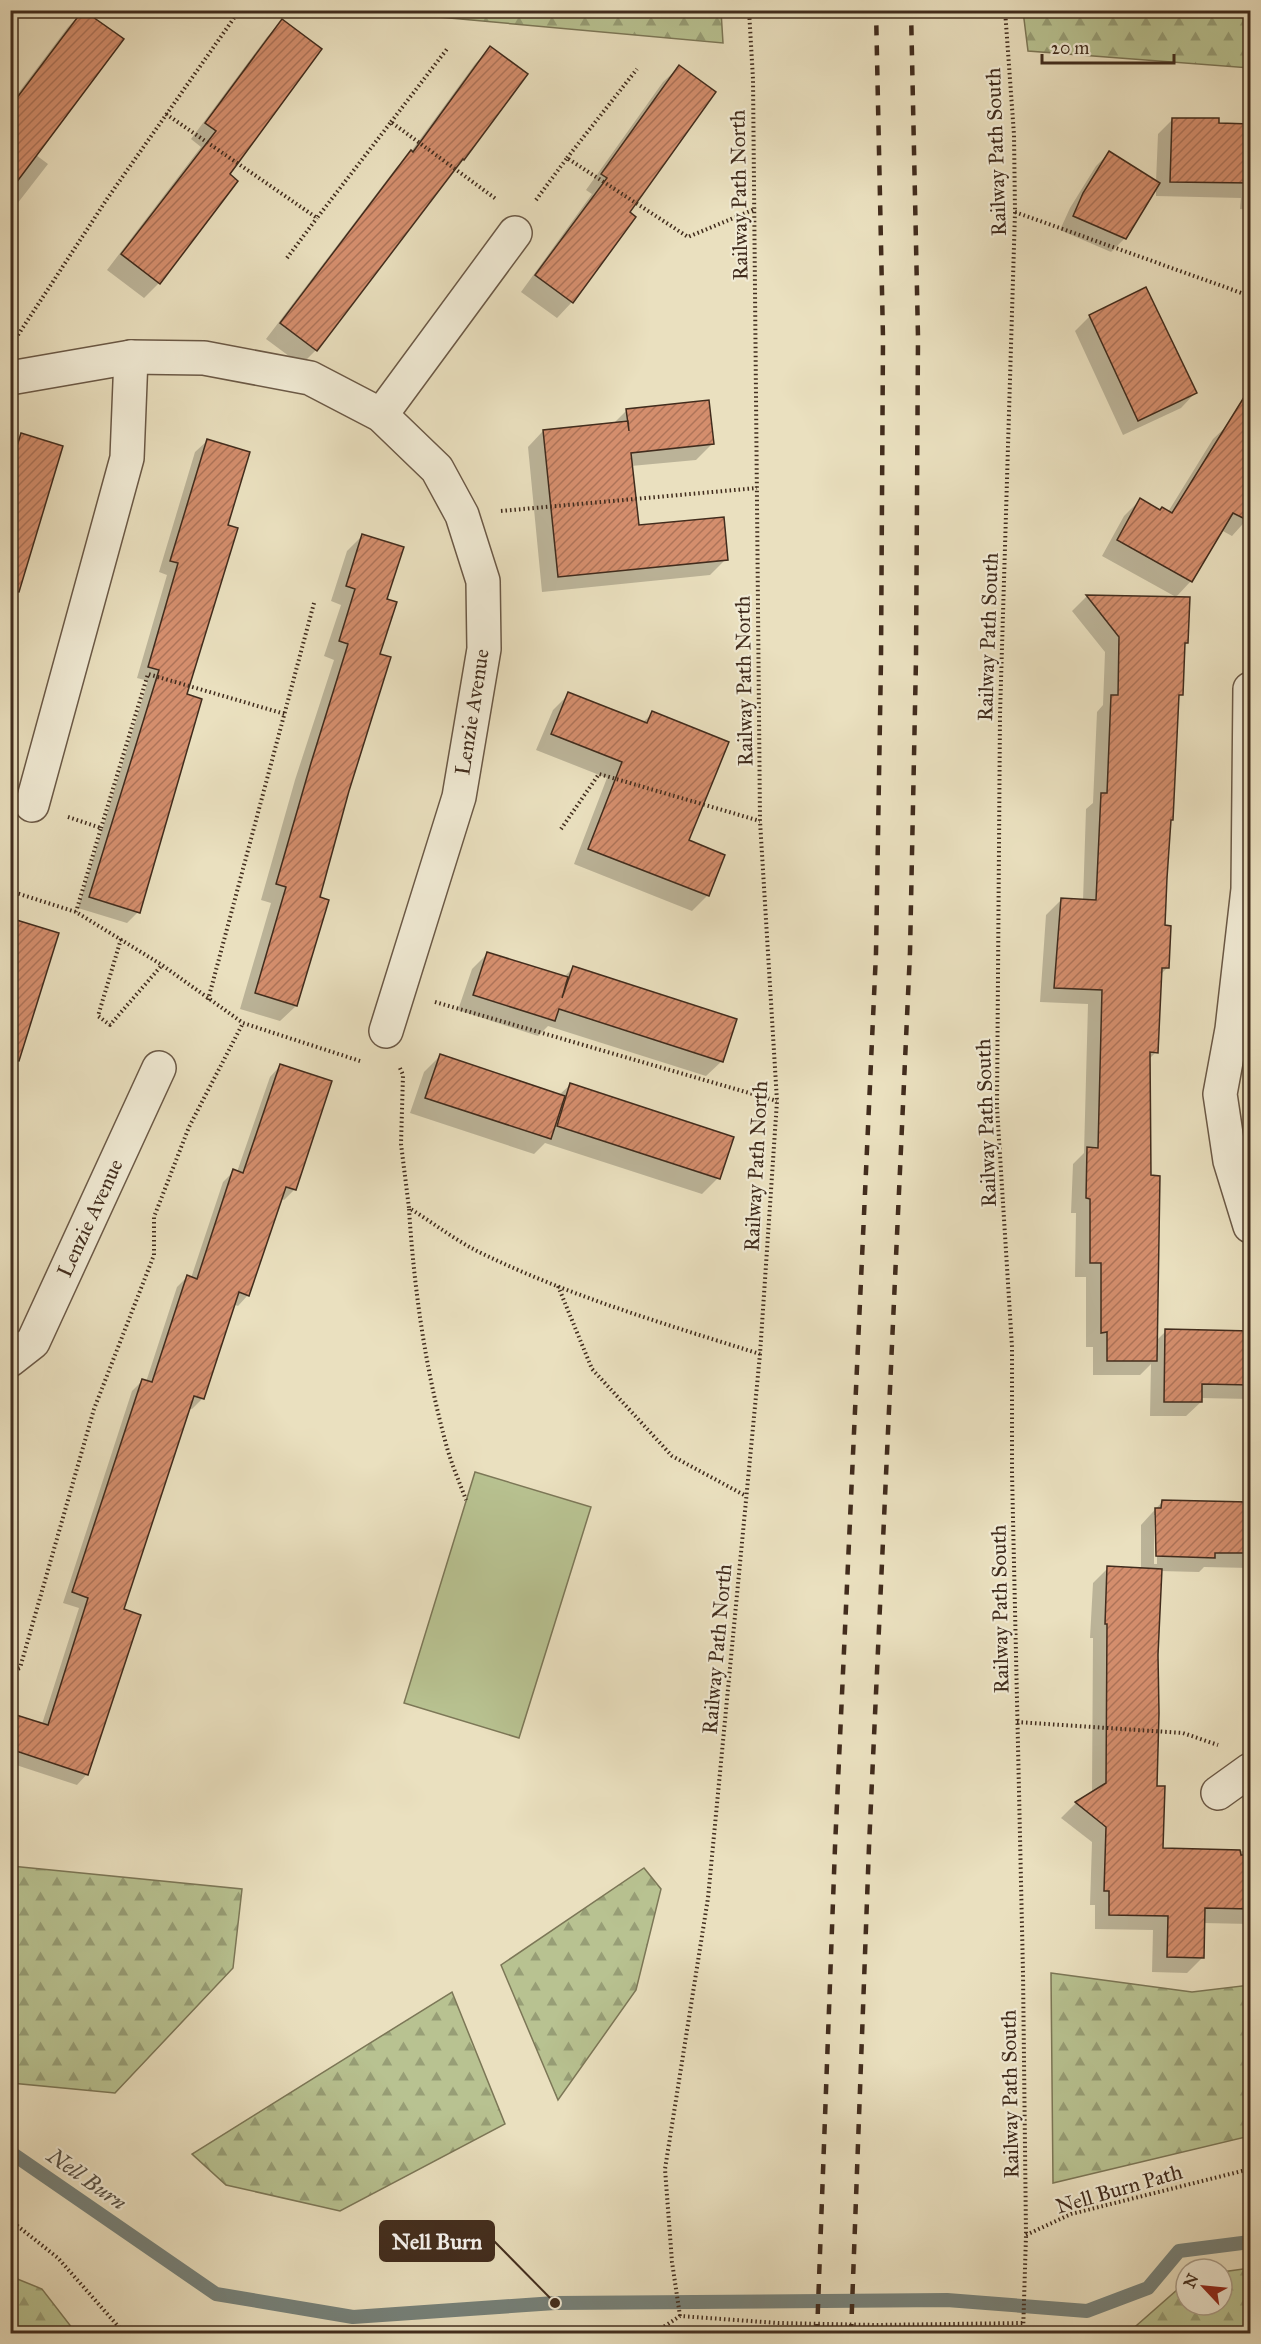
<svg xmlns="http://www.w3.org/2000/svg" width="1261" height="2344" viewBox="0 0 1261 2344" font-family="'IM FELL Great Primer',serif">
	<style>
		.grass { fill: #b8c291; stroke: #7c7757; stroke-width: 1.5 }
		.forest { fill: url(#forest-firs); stroke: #7c7757; stroke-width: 1.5 }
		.shadow { fill: #0003; fill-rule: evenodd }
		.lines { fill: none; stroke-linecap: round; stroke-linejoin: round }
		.stream { stroke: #76827b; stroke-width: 14 }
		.building { fill: url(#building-hatch); stroke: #412c1d; stroke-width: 1.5 }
		.minor-casing { stroke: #6b5946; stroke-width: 36 }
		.path { stroke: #412c1d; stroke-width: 4; stroke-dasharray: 1.5 3; stroke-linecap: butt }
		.minor { stroke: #f1ebd5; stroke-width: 33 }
		.rail { stroke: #412c1d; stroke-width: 4.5; stroke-dasharray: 10 10; stroke-linecap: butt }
		.labels { text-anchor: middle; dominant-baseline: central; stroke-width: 4.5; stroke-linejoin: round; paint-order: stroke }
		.street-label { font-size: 21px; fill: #412c1d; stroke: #f1ebd5 }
		.water-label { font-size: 22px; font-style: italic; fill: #575044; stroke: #f1ebd5 }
		.leader { fill: none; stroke: #412c1d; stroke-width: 2 }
		.callout-dot { fill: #412c1d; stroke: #f1ebd5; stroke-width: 2 }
		.callout { fill: #412c1d; stroke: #412c1d; stroke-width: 2 }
		.callout-label { font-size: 22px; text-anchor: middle; font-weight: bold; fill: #fff }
	</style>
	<defs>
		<pattern id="forest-firs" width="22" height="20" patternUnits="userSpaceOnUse" patternTransform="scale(1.5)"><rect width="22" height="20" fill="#b8c291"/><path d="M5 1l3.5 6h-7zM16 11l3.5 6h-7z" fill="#979e76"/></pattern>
		<pattern id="building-hatch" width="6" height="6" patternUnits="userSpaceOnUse" patternTransform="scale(1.5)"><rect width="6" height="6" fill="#d48e6d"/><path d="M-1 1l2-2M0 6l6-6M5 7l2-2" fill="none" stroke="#ae7459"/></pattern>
	</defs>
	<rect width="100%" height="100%" fill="#eae0bf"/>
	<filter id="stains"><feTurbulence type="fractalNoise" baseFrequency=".00333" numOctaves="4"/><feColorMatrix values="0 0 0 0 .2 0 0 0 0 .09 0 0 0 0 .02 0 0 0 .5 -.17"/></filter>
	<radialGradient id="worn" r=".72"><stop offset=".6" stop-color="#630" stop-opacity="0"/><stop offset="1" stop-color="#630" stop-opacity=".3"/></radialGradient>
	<path class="grass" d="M 475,1472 L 591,1507 L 519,1738 L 404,1703 Z"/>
	<g class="forest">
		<path d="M 372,11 L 721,11 L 723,43 Z"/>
		<path d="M 1023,11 L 1250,11 L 1250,68 L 1028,51 Z"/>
		<path d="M 11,1866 L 242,1889 L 233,1968 L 115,2093 L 11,2083 Z"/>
		<path d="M 644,1868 L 661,1889 L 636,1990 L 558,2100 L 501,1965 Z"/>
		<path d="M 1051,1973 L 1192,1992 L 1250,1985 L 1250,2136 L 1053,2183 Z"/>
		<path d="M 452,1992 L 505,2124 L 340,2211 L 226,2185 L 192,2154 Z"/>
		<path d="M 1250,2268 L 1250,2333 L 1128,2333 L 1186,2282 L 1186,2305 L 1222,2305 L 1222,2272 Z"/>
		<path d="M 10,2276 L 42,2289 L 76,2333 L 11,2333 Z"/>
	</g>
	<g class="shadow">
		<path d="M 84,11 L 36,155 L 48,164 L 10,213 L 10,104 L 68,27 Z"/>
		<path d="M 282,21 L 228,175 L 159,283 L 144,298 L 107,270 L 201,147 L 191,139 L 267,37 Z"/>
		<path d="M 490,48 L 316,350 L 301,365 L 266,339 L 396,168 L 407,157 L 475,64 Z"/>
		<path d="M 679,67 L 628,212 L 572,302 L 557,318 L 521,292 L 592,194 L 586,190 L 663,82 Z"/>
		<path d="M 1173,119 L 1217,124 L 1250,125 L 1250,210 L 1240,209 L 1241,198 L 1156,196 L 1156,187 L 1125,238 L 1111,252 L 1060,230 L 1070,208 L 1096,166 L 1109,153 L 1156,182 L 1158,134 Z"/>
		<path d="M 1145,289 L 1195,393 L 1181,408 L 1123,435 L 1075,331 L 1090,316 Z"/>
		<path d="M 627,410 L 712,444 L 696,460 L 631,466 L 638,527 L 726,559 L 710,575 L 542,592 L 528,447 L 543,431 L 613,424 Z"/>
		<path d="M 1229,424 L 1250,516 L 1232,536 L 1221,530 L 1191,581 L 1176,597 L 1102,556 L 1124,516 L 1140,500 L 1160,511 L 1168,512 L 1213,439 Z"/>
		<path d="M 22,435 L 10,568 L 10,446 Z"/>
		<path d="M 207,441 L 226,526 L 186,695 L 138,912 L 127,923 L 78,908 L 148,681 L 137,678 L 167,575 L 159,572 L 195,452 Z"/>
		<path d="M 363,535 L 385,600 L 378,655 L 347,790 L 318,898 L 296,1006 L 280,1021 L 240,1009 L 271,903 L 261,900 L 295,780 L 334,660 L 324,656 L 341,605 L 331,601 L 347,551 Z"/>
		<path d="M 1086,597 L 1188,598 L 1187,643 L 1183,646 L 1181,694 L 1177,699 L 1172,819 L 1169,822 L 1164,927 L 1167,968 L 1160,975 L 1156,1052 L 1149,1059 L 1149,1177 L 1156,1341 L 1166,1331 L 1250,1332 L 1250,1399 L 1201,1398 L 1201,1402 L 1186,1416 L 1150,1416 L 1151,1364 L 1140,1375 L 1093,1375 L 1093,1347 L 1086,1347 L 1086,1277 L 1075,1277 L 1076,1213 L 1071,1213 L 1073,1164 L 1084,1153 L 1088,1004 L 1040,1002 L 1046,915 L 1061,900 L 1083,901 L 1086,809 L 1093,803 L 1097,712 L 1103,705 L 1105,652 L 1072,611 Z"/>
		<path d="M 569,694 L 642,723 L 653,713 L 687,841 L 708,895 L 692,911 L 574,864 L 607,778 L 536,750 L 553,710 Z"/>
		<path d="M 10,924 L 57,934 L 10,1083 Z"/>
		<path d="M 488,953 L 564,977 L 573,968 L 722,1061 L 706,1076 L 548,1026 L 538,1036 L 458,1010 L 472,969 Z"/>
		<path d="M 440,1056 L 559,1095 L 570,1085 L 732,1138 L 718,1178 L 702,1194 L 545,1143 L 534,1154 L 410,1113 L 424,1072 Z"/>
		<path d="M 280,1066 L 295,1189 L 284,1200 L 280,1198 L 248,1295 L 238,1306 L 233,1304 L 202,1399 L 192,1409 L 188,1408 L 122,1610 L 87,1774 L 77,1785 L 10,1763 L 10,1715 L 42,1724 L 79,1608 L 63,1603 L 132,1391 L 142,1381 L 146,1382 L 177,1287 L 187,1277 L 191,1278 L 223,1182 L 234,1171 L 237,1172 L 270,1077 Z"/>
		<path d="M 1162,1502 L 1250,1503 L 1250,1568 L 1204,1567 L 1199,1572 L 1160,1571 L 1156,1655 L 1156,1787 L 1161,1850 L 1250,1851 L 1250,1924 L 1203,1923 L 1202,1958 L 1187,1973 L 1152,1972 L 1153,1930 L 1095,1929 L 1095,1905 L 1090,1905 L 1092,1842 L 1061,1818 L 1076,1803 L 1092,1793 L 1093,1638 L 1090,1638 L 1093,1583 L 1108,1568 L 1141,1569 L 1141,1525 ZM 1154,1515 L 1157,1515 L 1157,1564 L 1154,1564 Z"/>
		<path d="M 10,1595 L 15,1597 L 10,1610 Z"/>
	</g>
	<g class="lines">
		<path class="stream" d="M 10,2152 L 216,2294 L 353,2317 L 555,2303 L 947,2300 L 1087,2311 L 1148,2288 L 1179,2251 L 1250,2242"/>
	</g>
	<g class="building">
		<path d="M 83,10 L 124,39 L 10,191 L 10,107 Z"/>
		<path d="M 282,19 L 322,49 L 230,174 L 238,181 L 160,284 L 121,254 L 216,131 L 205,123 Z"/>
		<path d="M 490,46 L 528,74 L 464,160 L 463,159 L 317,351 L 280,323 L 411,150 L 413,152 Z"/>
		<path d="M 679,65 L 716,92 L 630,212 L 636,217 L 573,303 L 535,275 L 607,178 L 601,174 Z"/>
		<path d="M 1172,118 L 1219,118 L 1219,123 L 1251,124 L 1251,183 L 1170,182 Z"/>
		<path d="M 1109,151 L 1160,183 L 1126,239 L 1073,216 L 1083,193 Z"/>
		<path d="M 1146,287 L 1197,393 L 1138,421 L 1089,315 Z"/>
		<path d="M 1251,386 L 1251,522 L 1233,513 L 1192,582 L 1117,540 L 1140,498 L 1160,510 L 1162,507 L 1172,513 Z"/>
		<path d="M 709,400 L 714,444 L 631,453 L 639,525 L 724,517 L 728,560 L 558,577 L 543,430 L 628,421 L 629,431 L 626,409 Z"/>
		<path d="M 21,433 L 63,446 L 19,592 L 10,591 L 10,469 Z"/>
		<path d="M 207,439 L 250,452 L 228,525 L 238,528 L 187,694 L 202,699 L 140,913 L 89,897 L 159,670 L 148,667 L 178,563 L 170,561 Z"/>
		<path d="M 362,534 L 404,547 L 387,599 L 397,602 L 380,654 L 391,657 L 349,791 L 320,897 L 329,900 L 297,1006 L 255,993 L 286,887 L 276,884 L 311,763 L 348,644 L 339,641 L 355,589 L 346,586 Z"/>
		<path d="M 1086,595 L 1190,597 L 1188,643 L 1185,643 L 1183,695 L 1179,695 L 1173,820 L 1171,820 L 1167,878 L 1165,925 L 1171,926 L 1169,968 L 1162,968 L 1158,1053 L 1150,1052 L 1151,1175 L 1160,1176 L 1157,1361 L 1107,1361 L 1107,1332 L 1101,1333 L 1101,1263 L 1090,1263 L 1090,1199 L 1086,1198 L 1087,1147 L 1098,1148 L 1102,990 L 1054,988 L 1061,898 L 1096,900 L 1101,793 L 1107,793 L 1111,695 L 1118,695 L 1119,637 Z"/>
		<path d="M 568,692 L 647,723 L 652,711 L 729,742 L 689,840 L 725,855 L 709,896 L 588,849 L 622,762 L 551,734 Z"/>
		<path d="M 10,918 L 59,933 L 19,1061 L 10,1060 Z"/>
		<path d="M 487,952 L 568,977 L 562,998 L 573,966 L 737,1019 L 723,1062 L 559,1009 L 555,1021 L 473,995 Z"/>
		<path d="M 440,1054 L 565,1096 L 551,1139 L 425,1098 Z"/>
		<path d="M 280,1064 L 332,1081 L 296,1190 L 286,1187 L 249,1296 L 239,1292 L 204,1399 L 194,1396 L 124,1609 L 141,1615 L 88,1775 L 10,1749 L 10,1713 L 48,1725 L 88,1598 L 72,1592 L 142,1379 L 152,1382 L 187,1275 L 197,1279 L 233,1169 L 243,1173 Z"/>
		<path d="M 570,1083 L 734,1137 L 720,1179 L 557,1126 Z"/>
		<path d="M 1165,1329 L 1251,1331 L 1251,1385 L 1202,1384 L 1202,1402 L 1164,1402 Z"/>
		<path d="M 1162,1500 L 1248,1502 L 1247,1553 L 1215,1553 L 1215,1558 L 1156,1556 L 1155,1508 L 1161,1508 Z"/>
		<path d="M 1107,1566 L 1162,1569 L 1158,1655 L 1159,1713 L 1157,1786 L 1165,1786 L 1163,1848 L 1240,1850 L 1241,1855 L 1251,1855 L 1251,1909 L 1205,1908 L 1204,1958 L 1167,1957 L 1168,1916 L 1109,1915 L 1109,1891 L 1104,1891 L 1106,1827 L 1075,1802 L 1106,1783 L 1107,1624 L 1105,1624 Z"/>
	</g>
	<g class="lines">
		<g class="minor-casing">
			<g id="minor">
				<path d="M 10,378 L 131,357 L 204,358 L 310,378 L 381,415 L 437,469 L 462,515 L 483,581 L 484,649 L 459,797 L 386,1031"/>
				<path d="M 381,415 L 515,233"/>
				<path d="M 1250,689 L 1248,889 L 1232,1029 L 1220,1094 L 1230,1161 L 1250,1226"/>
				<path d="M 32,805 L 127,458 L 131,357"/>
				<path d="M 10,1360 L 33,1342 L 159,1068"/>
				<path d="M 1218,1793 L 1250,1770"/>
			</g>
		</g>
		<g class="path">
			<path d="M 1005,10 L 1014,135 L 1015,212 L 1000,714 L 997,1107 L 1012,1347 L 1012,1473 L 1023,1973 L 1026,2235 L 1023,2334"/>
			<path d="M 166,114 L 317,218 L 391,122 L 496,199"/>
			<path d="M 391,122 L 447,49"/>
			<path d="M 567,158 L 637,69"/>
			<path d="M 536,200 L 567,158 L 688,237 L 755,209"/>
			<path d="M 1015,212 L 1250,296"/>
			<path d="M 287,258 L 317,218"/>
			<path d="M 18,335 L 107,199 L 234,18"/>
			<path d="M 501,511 L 757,488"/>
			<path d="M 68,817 L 101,828 L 76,912"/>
			<path d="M 101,828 L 148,674 L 285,714"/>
			<path d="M 561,829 L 599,774 L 760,821"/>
			<path d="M 10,891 L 76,912 L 162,965 L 243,1023 L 360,1061"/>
			<path d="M 121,939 L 98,1016 L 110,1025 L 162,965"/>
			<path d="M 208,1000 L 314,603"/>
			<path d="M 435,1002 L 777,1101"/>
			<path d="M 400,1068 L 403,1075 L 401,1144 L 409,1208 C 432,1222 455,1240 479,1252 C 569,1296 665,1324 760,1354"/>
			<path d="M 409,1209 C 414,1288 425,1367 446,1444 C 451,1463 459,1481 466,1500"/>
			<path d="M 558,1286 L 592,1369 L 672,1456 L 746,1496"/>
			<path d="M 10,1672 L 20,1668 L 94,1409 L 154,1255 L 154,1217 L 189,1127 L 243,1023"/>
			<path d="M 1017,1722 L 1183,1733 L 1218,1745"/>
			<path d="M 10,2220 L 58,2258 L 125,2334"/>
			<path d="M 1026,2235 L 1071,2214 L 1250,2169"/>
			<path d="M 680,2316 L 672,2262 L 665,2169 L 708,1898 L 760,1354 L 777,1101 L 760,821 L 753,79 L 749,10"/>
			<path d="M 653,2334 L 680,2316 L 778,2323 L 876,2325 L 1023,2323"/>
		</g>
		<use href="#minor" class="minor"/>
		<g class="rail">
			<path d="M 817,2334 L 835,1847 L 876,953 L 881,660 L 883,338 L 876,10"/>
			<path d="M 851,2334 L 869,1846 L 910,952 L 916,659 L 918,337 L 911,10"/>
		</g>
	</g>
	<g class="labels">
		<g class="street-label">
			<text transform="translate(996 152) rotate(-92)">Railway Path South</text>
			<text transform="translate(739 195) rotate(-91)">Railway Path North</text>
			<text transform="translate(988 637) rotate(-88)">Railway Path South</text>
			<text transform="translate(744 681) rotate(-91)">Railway Path North</text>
			<text transform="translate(472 712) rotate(-81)">Lenzie Avenue</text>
			<text transform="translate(986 1123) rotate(-92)">Railway Path South</text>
			<text transform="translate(756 1166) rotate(-87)">Railway Path North</text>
			<text transform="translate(90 1218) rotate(-65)">Lenzie Avenue</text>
			<text transform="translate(1000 1609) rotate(-91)">Railway Path South</text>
			<text transform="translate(717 1649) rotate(-85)">Railway Path North</text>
			<text transform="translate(1010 2094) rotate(-91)">Railway Path South</text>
			<text transform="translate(1119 2189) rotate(-16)">Nell Burn Path</text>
		</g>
		<g class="water-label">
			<text transform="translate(87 2179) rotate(35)">Nell Burn</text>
		</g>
	</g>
	<path class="leader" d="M555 2303L494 2241"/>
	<circle class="callout-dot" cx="555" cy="2303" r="6"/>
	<rect class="callout" x="380" y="2221" width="114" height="40" rx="6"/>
	<g class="callout-label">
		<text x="437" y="2249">Nell Burn</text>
	</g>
	<rect width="1261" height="2344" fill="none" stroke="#eae0bf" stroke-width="36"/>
	<rect x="12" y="12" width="1237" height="2320" fill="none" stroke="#412c1d" stroke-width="3"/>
	<rect x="18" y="18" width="1225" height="2308" fill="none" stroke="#412c1d" stroke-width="1.5"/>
	<g transform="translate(1204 2287) rotate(296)"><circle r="28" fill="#f1ebd5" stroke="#ab9f8b" stroke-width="1.5"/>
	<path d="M0-4.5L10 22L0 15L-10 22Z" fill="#8f2418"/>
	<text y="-9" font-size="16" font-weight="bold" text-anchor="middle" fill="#412c1d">N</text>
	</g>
	<path d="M1042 54v9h132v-9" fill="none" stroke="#412c1d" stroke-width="3"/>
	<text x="1051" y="54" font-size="18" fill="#412c1d" stroke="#f1ebd5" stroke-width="4.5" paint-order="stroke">20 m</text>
	<rect width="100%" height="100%" filter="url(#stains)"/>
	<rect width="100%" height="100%" fill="url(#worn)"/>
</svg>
